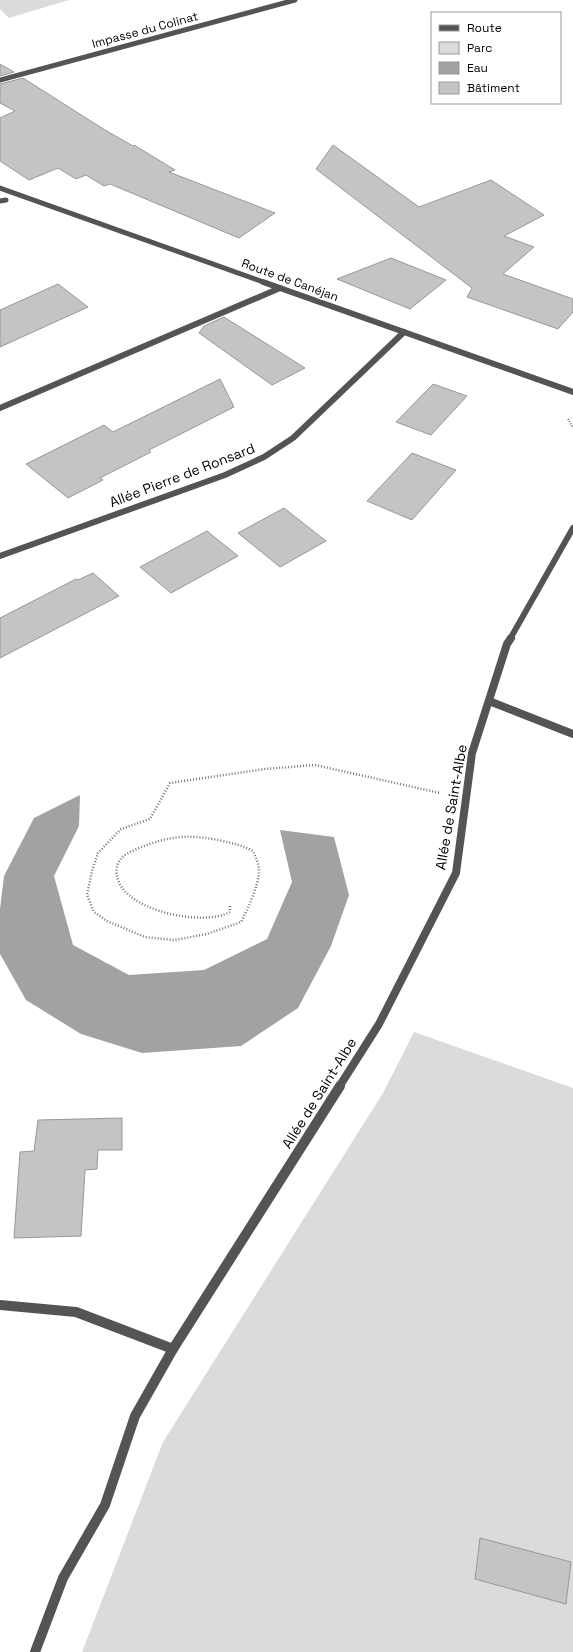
<svg xmlns="http://www.w3.org/2000/svg" width="573" height="1652" viewBox="0 0 573 1652" font-family="'Space Grotesk',sans-serif">
	<style>
		.green { fill: #dbdbdb }
		.water { fill: #a2a2a2 }
		.building { fill: #c4c4c4; stroke: #989898 }
		.lines { fill: none; stroke-linecap: round; stroke-linejoin: round }
		.path-far1 { stroke: #767676; stroke-width: 2; stroke-dasharray: 1 1.5; stroke-linecap: butt }
		.path { stroke: #767676; stroke-width: 2.5; stroke-dasharray: 1 2; stroke-linecap: butt }
		.service-far1 { stroke: #545454; stroke-width: 5 }
		.service { stroke: #545454; stroke-width: 6 }
		.minor-far3 { stroke: #545454; stroke-width: 5 }
		.minor-far2 { stroke: #545454; stroke-width: 6 }
		.minor-far1 { stroke: #545454; stroke-width: 8 }
		.minor { stroke: #545454; stroke-width: 10 }
		.tertiary-far1 { stroke: #545454; stroke-width: 5 }
		.tertiary { stroke: #545454; stroke-width: 6 }
		.labels { text-anchor: middle; dominant-baseline: central; stroke-width: 3; stroke-linejoin: round; paint-order: stroke }
		.far-street-label { font-size: 12px; fill: #000; stroke: #fff }
		.street-label { font-size: 14px; fill: #000; stroke: #fff }
	</style>
	<rect width="100%" height="100%" fill="#fff"/>
	<g class="green">
		<path d="M 0,0 L 69,0 L 9,18 L 0,9 Z"/>
		<path d="M 414,1032 L 573,1088 L 573,1652 L 82,1652 L 163,1442 L 383,1093 Z"/>
	</g>
	<path class="water" d="M 80,795 L 79,826 L 54,876 L 73,945 L 129,975 L 204,970 L 267,939 L 292,882 L 280,830 L 334,837 L 349,895 L 331,946 L 298,1008 L 241,1046 L 142,1053 L 81,1034 L 26,1000 L 0,954 L 0,909 L 4,876 L 34,818 Z"/>
	<g class="building">
		<path d="M 0,64 L 14,72 L 0,76 Z"/>
		<path d="M 23,78 L 105,130 L 133,146 L 134,145 L 175,170 L 169,172 L 275,213 L 239,238 L 110,184 L 104,186 L 86,175 L 76,179 L 58,168 L 29,180 L 0,161 L 0,118 L 15,111 L 0,103 L 0,84 Z"/>
		<path d="M 333,145 L 419,207 L 491,180 L 544,215 L 504,236 L 534,247 L 503,274 L 573,299 L 573,312 L 558,329 L 467,297 L 472,288 L 316,169 Z"/>
		<path d="M 391,258 L 446,280 L 410,309 L 337,279 Z"/>
		<path d="M 58,284 L 88,307 L 0,347 L 0,310 Z"/>
		<path d="M 224,317 L 305,368 L 272,385 L 199,333 L 204,326 Z"/>
		<path d="M 220,379 L 234,407 L 149,450 L 151,452 L 100,478 L 103,480 L 68,498 L 26,464 L 104,425 L 113,432 Z"/>
		<path d="M 433,384 L 467,396 L 431,435 L 396,422 Z"/>
		<path d="M 412,453 L 456,470 L 412,520 L 367,501 Z"/>
		<path d="M 284,508 L 326,541 L 280,567 L 238,533 Z"/>
		<path d="M 207,531 L 238,556 L 171,593 L 140,567 Z"/>
		<path d="M 93,573 L 119,596 L 0,658 L 0,618 L 76,579 L 78,580 Z"/>
		<path d="M 122,1118 L 122,1150 L 98,1150 L 97,1169 L 85,1170 L 81,1236 L 14,1238 L 20,1152 L 34,1151 L 38,1120 Z"/>
		<path d="M 480,1538 L 571,1562 L 566,1604 L 475,1579 Z"/>
	</g>
	<g class="lines">
		<path class="path-far1" d="M 568,419 L 573,428"/>
		<path class="path" d="M 230,906 L 230,912 C 202,928 110,909 117,867 C 119,856 130,852 139,848 C 169,836 187,834 218,840 C 231,843 242,845 253,851 C 256,858 259,864 259,872 C 259,883 247,912 241,922 L 207,934 L 174,940 L 145,937 L 107,921 L 94,912 L 87,895 L 92,871 L 98,853 L 121,829 L 150,819 L 170,783 L 265,769 L 315,765 L 440,793"/>
		<path class="service-far1" d="M 0,201 L 6,200"/>
		<path class="service" d="M 0,408 L 280,288"/>
		<path class="minor-far3" d="M 0,80 L 295,0"/>
		<g class="minor-far2">
			<path d="M 0,556 L 225,475 L 264,457 L 293,438 L 404,332"/>
			<path d="M 510,639 L 573,528"/>
		</g>
		<g class="minor-far1">
			<path d="M 489,701 L 573,734"/>
			<path d="M 339,1087 L 379,1024 L 456,873 L 472,753 L 507,644 L 511,638"/>
		</g>
		<g class="minor">
			<path d="M 0,1305 L 76,1312 L 173,1349"/>
			<path d="M 35,1652 L 63,1578 L 105,1505 L 135,1416 L 173,1349 L 340,1086"/>
		</g>
		<path class="tertiary-far1" d="M 0,188 L 266,283"/>
		<path class="tertiary" d="M 263,282 L 573,392"/>
	</g>
	<g class="labels">
		<g class="far-street-label">
			<text transform="translate(145 30) rotate(-15)">Impasse du Colinat</text>
			<text transform="translate(290 280) rotate(20)">Route de Canéjan</text>
		</g>
		<g class="street-label">
			<text transform="translate(182 475) rotate(-21)">Allée Pierre de Ronsard</text>
			<text transform="translate(451 807) rotate(-80)">Allée de Saint-Albe</text>
			<text transform="translate(319 1093) rotate(-58)">Allée de Saint-Albe</text>
		</g>
	</g>
	<rect x="431" y="12" width="130" height="92" fill="#ffffff" stroke="#999999"/>
	<rect x="439" y="25" width="20" height="6" fill="#545454" stroke="#999999"/>
	<text x="467" y="32" font-size="12" fill="#000000">Route</text>
	<rect x="439" y="42" width="20" height="12" fill="#dbdbdb" stroke="#999999"/>
	<text x="467" y="52" font-size="12" fill="#000000">Parc</text>
	<rect x="439" y="62" width="20" height="12" fill="#a2a2a2" stroke="#999999"/>
	<text x="467" y="72" font-size="12" fill="#000000">Eau</text>
	<rect x="439" y="82" width="20" height="12" fill="#c4c4c4" stroke="#999999"/>
	<text x="467" y="92" font-size="12" fill="#000000">Bâtiment</text>
</svg>
